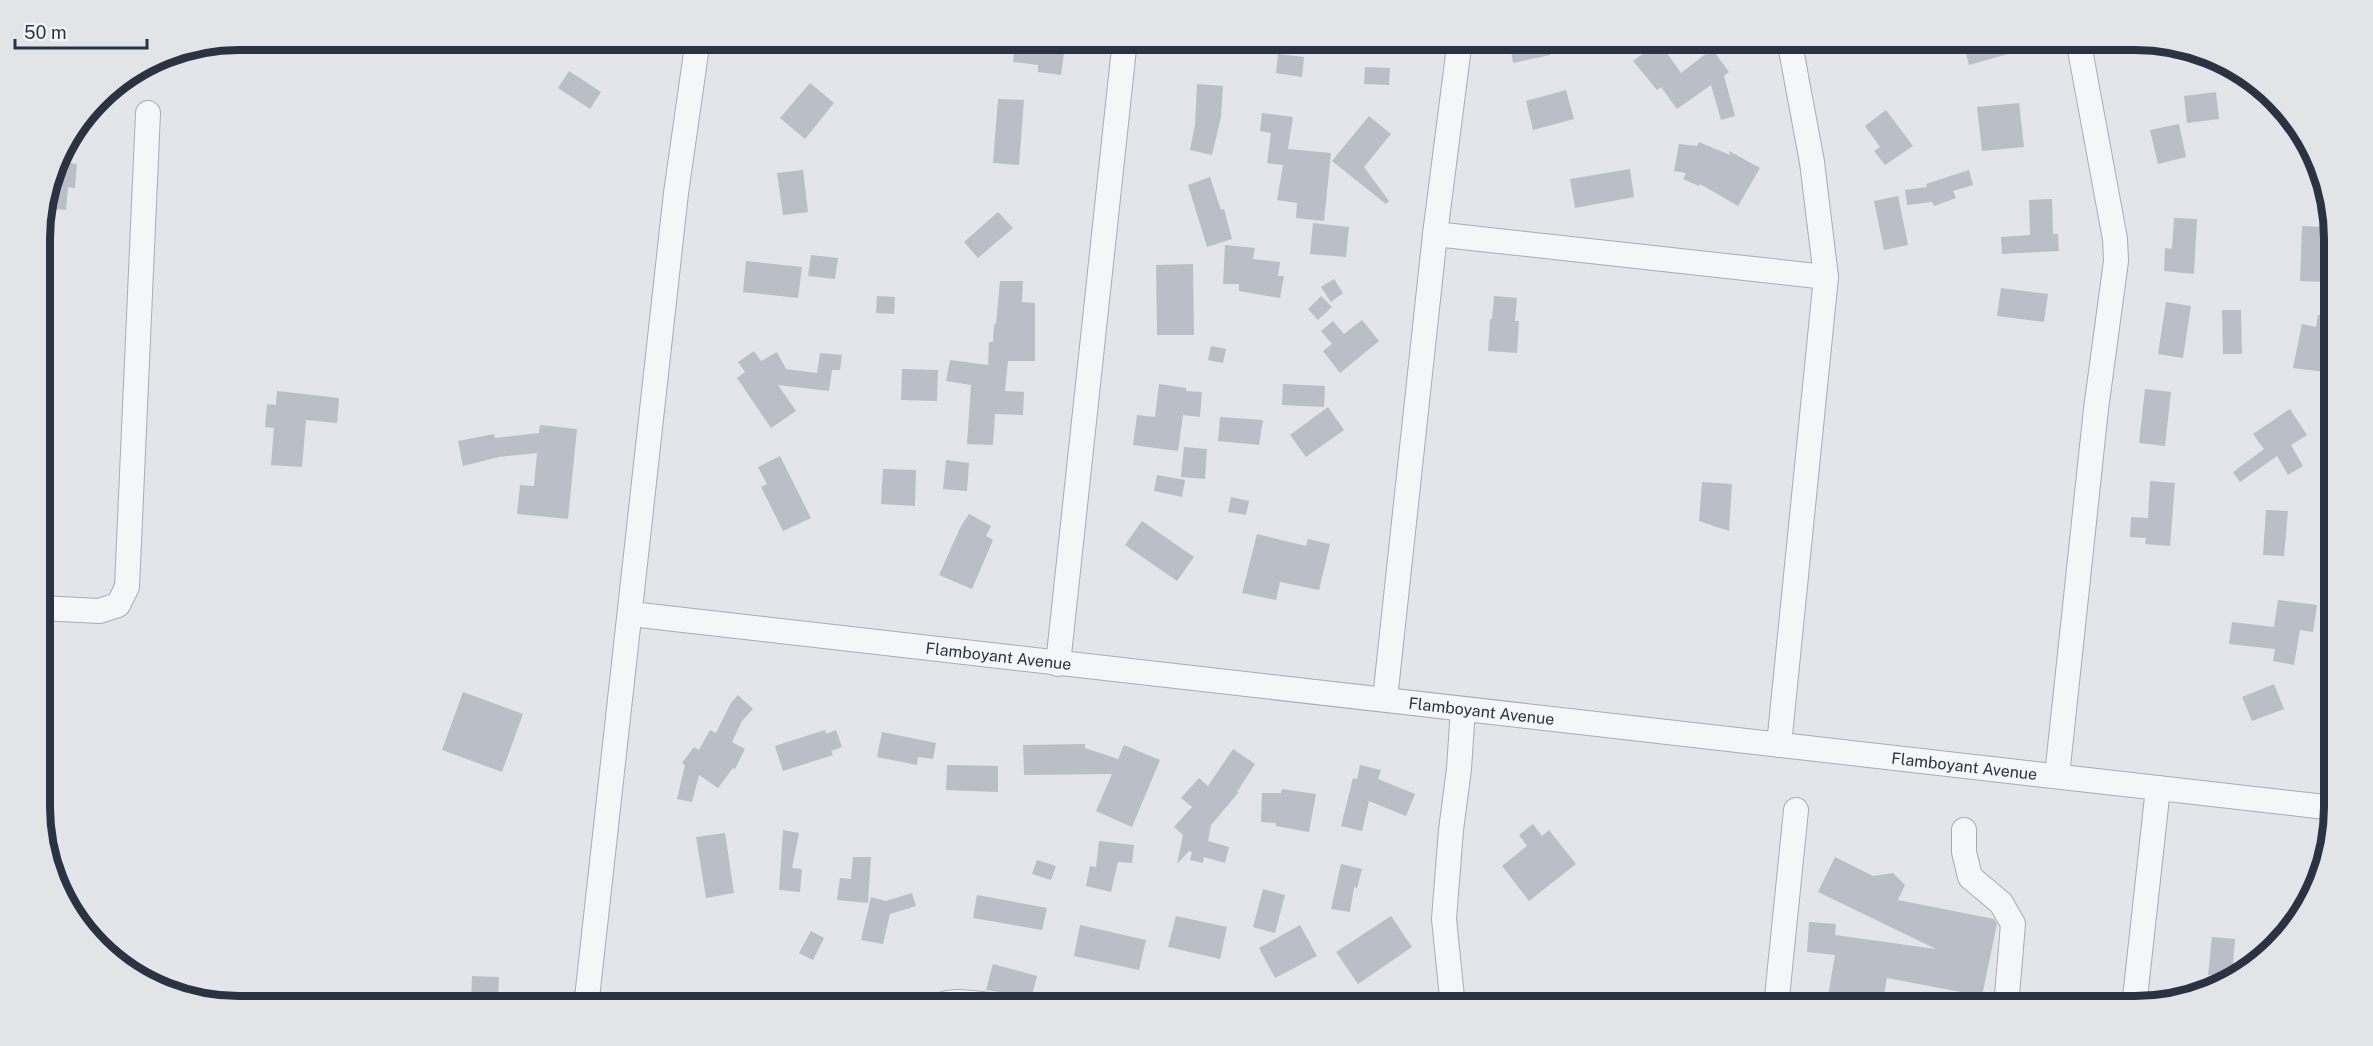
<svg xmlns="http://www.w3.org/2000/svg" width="2373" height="1046" viewBox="0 0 2373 1046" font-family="'Public Sans',sans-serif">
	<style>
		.building { fill: #babec7 }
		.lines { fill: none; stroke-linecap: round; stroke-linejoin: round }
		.minor-casing { stroke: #a8acb4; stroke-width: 26 }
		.minor { stroke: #f5f6f8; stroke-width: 24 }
		.labels { text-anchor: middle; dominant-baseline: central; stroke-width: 4.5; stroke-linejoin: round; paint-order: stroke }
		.street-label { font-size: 16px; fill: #2b3241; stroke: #f2f4f7 }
		.rim { fill: none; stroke: #2b3241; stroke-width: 8 }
	</style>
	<rect width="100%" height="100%" fill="#e3e5ea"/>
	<g class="building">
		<path d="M 1016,39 L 1066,39 L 1061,75 L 1038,72 L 1038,65 L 1013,62 Z"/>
		<path d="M 1194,39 L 1246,39 L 1244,54 L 1193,49 Z"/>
		<path d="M 1509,39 L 1547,39 L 1550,55 L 1513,63 Z"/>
		<path d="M 1962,39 L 2004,39 L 2008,54 L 1969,65 Z"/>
		<path d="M 1659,42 L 1681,73 L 1712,49 L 1729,72 L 1724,76 L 1735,116 L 1721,120 L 1711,85 L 1677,109 L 1661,87 L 1657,90 L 1633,61 Z"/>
		<path d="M 1278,54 L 1304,57 L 1302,77 L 1276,73 Z"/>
		<path d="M 1365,67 L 1390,68 L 1389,85 L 1364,84 Z"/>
		<path d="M 569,71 L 601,92 L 590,109 L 558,88 Z"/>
		<path d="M 810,83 L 834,103 L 805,139 L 780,118 Z"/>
		<path d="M 1197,84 L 1223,86 L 1221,117 L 1212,155 L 1190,150 L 1195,125 Z"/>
		<path d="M 1566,90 L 1574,119 L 1533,130 L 1526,101 Z"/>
		<path d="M 2216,92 L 2219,119 L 2187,123 L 2184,96 Z"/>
		<path d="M 998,99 L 1024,100 L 1019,165 L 993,163 Z"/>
		<path d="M 2019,103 L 2024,147 L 1982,151 L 1977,107 Z"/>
		<path d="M 1886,110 L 1913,146 L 1885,165 L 1874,151 L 1880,147 L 1865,126 Z"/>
		<path d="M 1262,113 L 1293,117 L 1288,149 L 1331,153 L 1324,221 L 1296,218 L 1297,203 L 1277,200 L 1283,165 L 1267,163 L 1271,133 L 1260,131 Z"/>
		<path d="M 1369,116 L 1391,134 L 1364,167 L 1389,201 L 1386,204 L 1332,161 Z"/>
		<path d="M 2179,124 L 2186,157 L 2158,164 L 2150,130 Z"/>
		<path d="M 73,133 L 70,163 L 77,164 L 75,188 L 68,187 L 66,210 L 44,208 L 60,150 Z"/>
		<path d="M 1699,142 L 1730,155 L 1729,151 L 1760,168 L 1738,206 L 1700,184 L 1699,186 L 1683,179 L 1686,173 L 1674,171 L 1679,144 L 1697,146 Z"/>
		<path d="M 1630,169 L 1634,197 L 1575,208 L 1570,179 Z"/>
		<path d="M 803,170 L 808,212 L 783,215 L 777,173 Z"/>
		<path d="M 1969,170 L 1973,185 L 1953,191 L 1956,198 L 1934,206 L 1932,202 L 1907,205 L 1905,190 L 1927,187 L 1926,184 Z"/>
		<path d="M 1210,177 L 1221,210 L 1224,209 L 1232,239 L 1207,247 L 1188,185 Z"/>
		<path d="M 1898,196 L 1908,245 L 1884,250 L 1874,201 Z"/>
		<path d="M 2052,199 L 2053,234 L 2058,234 L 2059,251 L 2002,254 L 2001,237 L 2030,235 L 2029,200 Z"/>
		<path d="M 998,212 L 1013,228 L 978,258 L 964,242 Z"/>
		<path d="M 2174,218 L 2197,219 L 2194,274 L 2164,271 L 2165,248 L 2172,249 Z"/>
		<path d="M 1313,223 L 1349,227 L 1346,257 L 1310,254 Z"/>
		<path d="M 2302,226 L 2328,227 L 2325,282 L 2300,281 Z"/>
		<path d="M 1225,245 L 1255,248 L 1253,259 L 1280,262 L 1278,276 L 1284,276 L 1280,298 L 1239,291 L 1239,284 L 1223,284 Z"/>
		<path d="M 811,255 L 838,258 L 835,279 L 808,276 Z"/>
		<path d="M 746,261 L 802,267 L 798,298 L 743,292 Z"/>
		<path d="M 1193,264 L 1194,335 L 1157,335 L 1156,265 Z"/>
		<path d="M 1334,279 L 1343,293 L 1331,302 L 1321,287 Z"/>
		<path d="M 1000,281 L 1023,281 L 1022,302 L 1035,303 L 1035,361 L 1008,361 L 1005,391 L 1024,392 L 1023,415 L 995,414 L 993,445 L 967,444 L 971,385 L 946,381 L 950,360 L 988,365 L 989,342 L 993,342 L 994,324 L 996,324 Z"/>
		<path d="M 2001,288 L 2048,294 L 2044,322 L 1997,316 Z"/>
		<path d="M 877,296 L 895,297 L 894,314 L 876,313 Z"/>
		<path d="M 1321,296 L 1332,307 L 1318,320 L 1308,309 Z"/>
		<path d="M 1494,296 L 1517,298 L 1515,321 L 1519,321 L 1517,353 L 1488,351 L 1490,319 L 1492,319 Z"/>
		<path d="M 2166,302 L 2191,306 L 2183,358 L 2158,354 Z"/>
		<path d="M 2222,310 L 2241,310 L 2242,354 L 2223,354 Z"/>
		<path d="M 2318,315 L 2333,317 L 2333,373 L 2293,368 L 2302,324 L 2316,327 Z"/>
		<path d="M 1362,320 L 1379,341 L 1340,373 L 1323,351 L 1332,344 L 1321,331 L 1333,321 L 1344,334 Z"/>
		<path d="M 1211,346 L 1226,349 L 1223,363 L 1208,360 Z"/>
		<path d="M 754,351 L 761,361 L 777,352 L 786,369 L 817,373 L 820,353 L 842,355 L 840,370 L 832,370 L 829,391 L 778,385 L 796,411 L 771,428 L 737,378 L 745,372 L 738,362 Z"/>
		<path d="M 902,369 L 938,370 L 937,401 L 901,400 Z"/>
		<path d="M 1159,384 L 1186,388 L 1186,391 L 1202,392 L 1200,417 L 1183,415 L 1178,451 L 1133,445 L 1137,415 L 1155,417 Z"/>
		<path d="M 1283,384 L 1325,386 L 1324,407 L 1282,405 Z"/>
		<path d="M 2145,389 L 2171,392 L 2165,446 L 2139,443 Z"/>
		<path d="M 277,391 L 339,398 L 337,423 L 306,420 L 302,467 L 271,465 L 274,428 L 265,427 L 267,404 L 276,405 Z"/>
		<path d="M 1328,407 L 1344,430 L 1306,457 L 1290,435 Z"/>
		<path d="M 2290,409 L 2307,435 L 2291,445 L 2303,466 L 2288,475 L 2277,456 L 2240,482 L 2233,472 L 2264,449 L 2253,434 Z"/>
		<path d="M 1220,417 L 1263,420 L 1259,445 L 1218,441 Z"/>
		<path d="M 540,425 L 577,429 L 568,519 L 517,514 L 520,485 L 534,486 L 537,453 L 499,457 L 463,466 L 458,441 L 494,434 L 495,438 L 539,433 Z"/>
		<path d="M 1184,447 L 1207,449 L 1205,479 L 1181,477 Z"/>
		<path d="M 780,456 L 811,518 L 783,531 L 761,487 L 767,484 L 758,467 Z"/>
		<path d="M 946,460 L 969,463 L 967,491 L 943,489 Z"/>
		<path d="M 883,469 L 916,470 L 915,506 L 881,504 Z"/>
		<path d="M 1157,475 L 1185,480 L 1182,497 L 1154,491 Z"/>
		<path d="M 2150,481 L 2175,483 L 2170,546 L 2145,544 L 2146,538 L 2130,537 L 2131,517 L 2148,518 Z"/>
		<path d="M 1702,482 L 1732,484 L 1729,531 L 1699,521 Z"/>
		<path d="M 1231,497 L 1249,501 L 1246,515 L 1228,512 Z"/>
		<path d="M 2266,510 L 2288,511 L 2284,556 L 2263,555 Z"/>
		<path d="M 969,514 L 991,526 L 986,536 L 993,540 L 972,589 L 939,575 L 961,526 Z"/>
		<path d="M 1142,521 L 1194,557 L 1177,581 L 1125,545 Z"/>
		<path d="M 1257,534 L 1306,546 L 1308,539 L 1330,544 L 1319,590 L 1280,582 L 1276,600 L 1242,593 Z"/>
		<path d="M 2278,600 L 2317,605 L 2313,632 L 2300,630 L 2294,665 L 2273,661 L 2275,649 L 2229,644 L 2232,622 L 2274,627 Z"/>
		<path d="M 2274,684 L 2284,709 L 2252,721 L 2242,697 Z"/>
		<path d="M 463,692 L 523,714 L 502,772 L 442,750 Z"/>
		<path d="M 738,695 L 753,709 L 742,721 L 732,742 L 745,749 L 735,769 L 733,768 L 718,788 L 699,775 L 692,802 L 677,799 L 685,765 L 682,763 L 694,747 L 699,750 L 710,730 L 716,733 L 731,703 Z"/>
		<path d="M 825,730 L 826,734 L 836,730 L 842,747 L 831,751 L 833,755 L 783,771 L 775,746 Z"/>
		<path d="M 882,732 L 936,743 L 933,759 L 918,757 L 917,765 L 877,757 Z"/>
		<path d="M 1085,744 L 1085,748 L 1118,759 L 1124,745 L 1160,760 L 1132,827 L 1096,811 L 1112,774 L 1024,775 L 1023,745 Z"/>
		<path d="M 1233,749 L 1255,764 L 1237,792 L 1239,792 L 1211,825 L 1208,841 L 1229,847 L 1225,863 L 1204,857 L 1203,863 L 1190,860 L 1192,852 L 1189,851 L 1177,864 L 1183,835 L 1174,827 L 1192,807 L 1181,798 L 1199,778 L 1208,786 Z"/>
		<path d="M 947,765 L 998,766 L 998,792 L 946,790 Z"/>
		<path d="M 1360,765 L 1381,770 L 1378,779 L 1415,794 L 1406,816 L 1369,801 L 1362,831 L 1341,826 L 1353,778 L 1357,779 Z"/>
		<path d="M 1282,789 L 1316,794 L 1309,832 L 1276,826 L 1276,823 L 1261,822 L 1262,793 L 1281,793 Z"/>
		<path d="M 1533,824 L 1542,836 L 1549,830 L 1576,864 L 1529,901 L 1502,866 L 1527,846 L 1519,835 Z"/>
		<path d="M 783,830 L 799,833 L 792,868 L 802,869 L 800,892 L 779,890 Z"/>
		<path d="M 725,833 L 734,893 L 706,898 L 696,837 Z"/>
		<path d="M 1099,841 L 1134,845 L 1132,863 L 1118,862 L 1111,892 L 1086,886 L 1090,866 L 1096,867 Z"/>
		<path d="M 853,857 L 871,857 L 868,903 L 837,900 L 840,878 L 851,879 Z"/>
		<path d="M 1835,857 L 1873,876 L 1893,873 L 1905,885 L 1898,900 L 1994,919 L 1997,924 L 1982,996 L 1887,978 L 1882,1005 L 1828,996 L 1835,955 L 1807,952 L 1809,922 L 1836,924 L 1835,935 L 1936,949 L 1818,892 Z"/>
		<path d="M 1037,860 L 1056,866 L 1051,880 L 1032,874 Z"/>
		<path d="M 1341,864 L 1362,869 L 1357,888 L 1354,887 L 1350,912 L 1331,909 Z"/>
		<path d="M 1263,889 L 1285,895 L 1275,933 L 1253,927 Z"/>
		<path d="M 912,893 L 916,906 L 890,914 L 883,944 L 861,940 L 871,897 L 886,901 Z"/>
		<path d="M 977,895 L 1047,908 L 1042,930 L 973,918 Z"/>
		<path d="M 1176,916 L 1227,927 L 1220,959 L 1168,947 Z"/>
		<path d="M 1391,916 L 1412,947 L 1358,984 L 1336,952 Z"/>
		<path d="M 1080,925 L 1146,940 L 1139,970 L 1074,956 Z"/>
		<path d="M 1300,925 L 1317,956 L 1275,978 L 1259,948 Z"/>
		<path d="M 811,931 L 824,938 L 813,960 L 799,953 Z"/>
		<path d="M 2212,937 L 2235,939 L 2232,977 L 2208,975 Z"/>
		<path d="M 993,964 L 1037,976 L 1029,1007 L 1017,1004 L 1012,996 L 1006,993 L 986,990 Z"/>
		<path d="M 472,976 L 499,977 L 498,1007 L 471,1007 Z"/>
	</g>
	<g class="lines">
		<g class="minor-casing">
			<g id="minor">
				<path d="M 1435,234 L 1826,277"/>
				<path d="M 40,608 L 99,611 L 118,605 L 127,587 L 148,113"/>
				<path id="s1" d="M 631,614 L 2334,808"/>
				<path d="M 1058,664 L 1125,39"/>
				<path d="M 1385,699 L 1435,234 L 1460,39"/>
				<path d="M 1779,745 L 1826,277 L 1812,162 L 1789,39"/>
				<path d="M 2057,776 L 2096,409 L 2116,261 L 2115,239 L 2078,39"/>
				<path d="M 1964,830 L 1964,852 L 1970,877 L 2001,903 L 2013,924 L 2006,1007"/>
				<path d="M 586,1007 L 676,193 L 698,39"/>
				<path d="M 938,1007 C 949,997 987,1005 1003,1007"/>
				<path d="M 1453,1007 L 1444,919 L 1451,830 L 1459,769 L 1463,709"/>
				<path d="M 1776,1007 L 1796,810"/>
				<path d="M 2134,1007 L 2158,788"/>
			</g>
		</g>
		<use href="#minor" class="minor"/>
	</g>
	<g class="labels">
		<g class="street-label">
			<text stroke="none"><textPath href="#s1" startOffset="370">Flamboyant Avenue</textPath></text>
			<text stroke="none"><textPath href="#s1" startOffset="856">Flamboyant Avenue</textPath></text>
			<text stroke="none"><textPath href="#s1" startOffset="1342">Flamboyant Avenue</textPath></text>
		</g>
	</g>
	<path d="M0 0H2373V1046H0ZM239 50H2135A189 189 0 0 1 2324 239V807A189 189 0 0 1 2135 996H239A189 189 0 0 1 50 807V239A189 189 0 0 1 239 50Z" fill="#e2e4e8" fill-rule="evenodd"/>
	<path class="rim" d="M239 50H2135A189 189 0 0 1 2324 239V807A189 189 0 0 1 2135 996H239A189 189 0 0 1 50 807V239A189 189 0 0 1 239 50Z"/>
	<path d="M15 39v9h132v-9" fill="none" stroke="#2b3241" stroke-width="3"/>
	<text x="24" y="39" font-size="18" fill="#2b3241" stroke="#f2f4f7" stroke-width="4.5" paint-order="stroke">50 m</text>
</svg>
